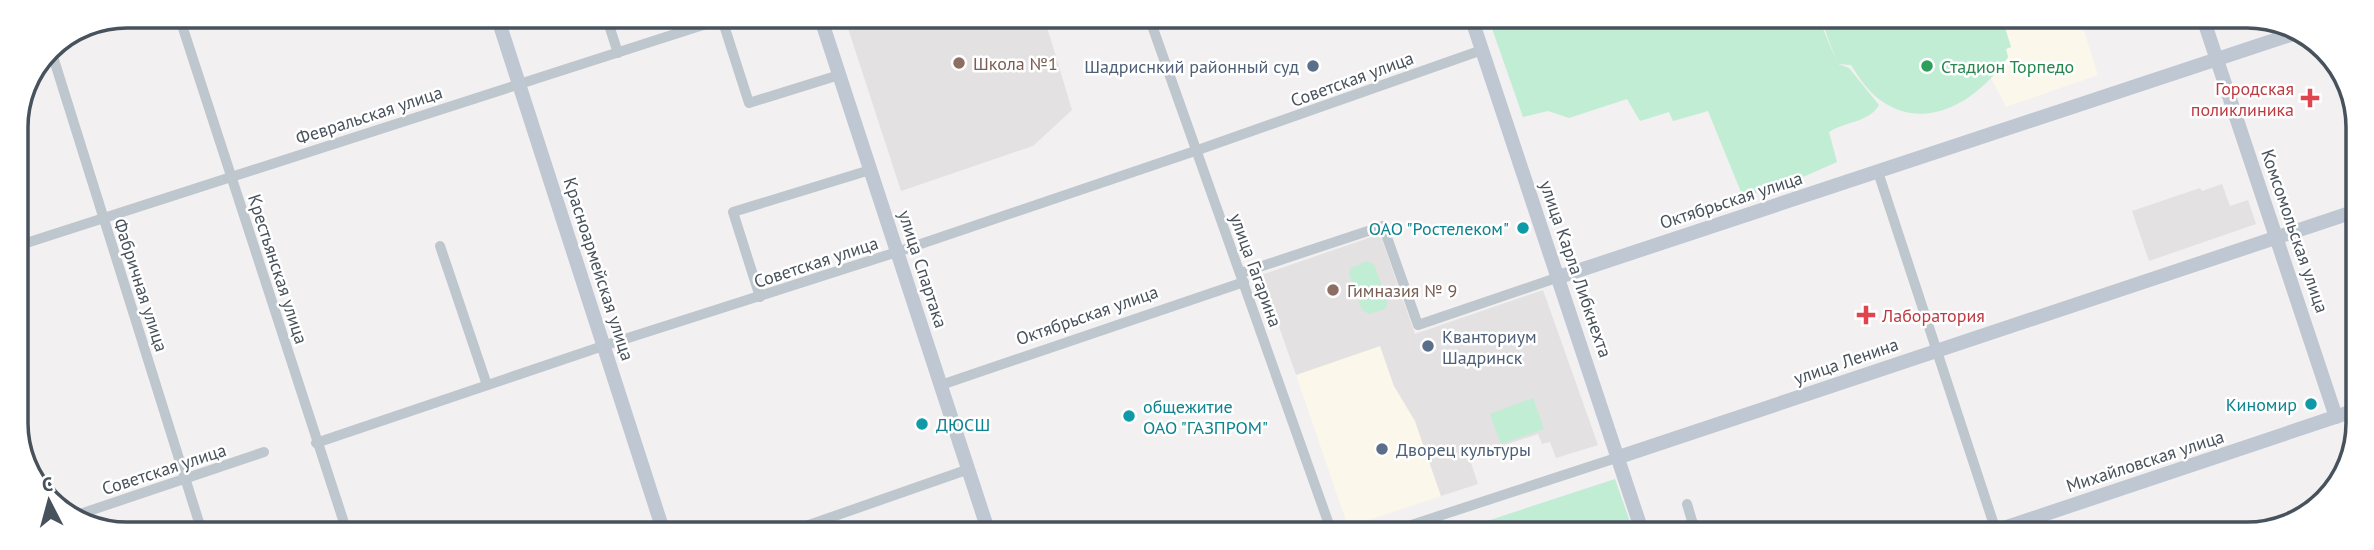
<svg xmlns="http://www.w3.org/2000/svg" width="2374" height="550" viewBox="0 0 2374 550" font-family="'PT Sans',sans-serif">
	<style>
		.commercial { fill: #fbf7ea }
		.education { fill: #e3e1e1 }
		.green { fill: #c0edd3 }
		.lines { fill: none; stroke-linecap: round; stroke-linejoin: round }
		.street { stroke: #bec6ce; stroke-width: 10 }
		.secondary { stroke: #bec7d2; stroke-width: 14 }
		.education-dot { fill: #8d6e63; stroke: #fff; stroke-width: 2.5 }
		.service-dot { fill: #5c6f8a; stroke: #fff; stroke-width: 2.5 }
		.leisure-dot { fill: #2e9e5b; stroke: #fff; stroke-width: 2.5 }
		.health-dot { fill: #e0444e; stroke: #fff; stroke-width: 2.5 }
		.culture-dot { fill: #0f9aa8; stroke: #fff; stroke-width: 2.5 }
		.labels { text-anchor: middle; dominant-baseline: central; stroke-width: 5; stroke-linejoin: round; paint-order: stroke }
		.education-label { font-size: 18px; fill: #785e54; stroke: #fff; text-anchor: start }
		.service-label { font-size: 18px; fill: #4e5e75; stroke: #fff; text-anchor: start }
		.leisure-label { font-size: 18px; fill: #27864d; stroke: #fff; text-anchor: start }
		.street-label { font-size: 18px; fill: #48525c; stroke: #fff }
		.health-label { font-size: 18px; fill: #be3a42; stroke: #fff; text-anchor: end }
		.culture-label { font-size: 18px; fill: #0d838f; stroke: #fff; text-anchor: end }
		.rim { fill: none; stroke: #48525c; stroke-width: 3.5 }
	</style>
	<rect width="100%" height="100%" fill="#f2f0f0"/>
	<g class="commercial">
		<path d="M 2002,18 L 2080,18 L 2098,75 L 2006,107 L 1991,78 L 2008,58 L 2006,49 L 2011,47 Z"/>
		<path d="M 1380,346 L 1394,386 L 1415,421 L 1441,496 L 1348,527 L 1296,375 Z"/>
	</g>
	<g class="education">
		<path d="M 844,16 L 1044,17 L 1072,110 L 1033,146 L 901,191 Z"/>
		<path d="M 2222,184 L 2230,206 L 2248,200 L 2256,224 L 2149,261 L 2132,211 L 2200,188 L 2202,191 Z"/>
		<path d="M 1380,234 L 1415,334 L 1543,290 L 1598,445 L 1556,458 L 1550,442 L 1542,444 L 1538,434 L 1469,457 L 1478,484 L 1441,496 L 1415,421 L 1394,386 L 1380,346 L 1296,375 L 1261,275 Z"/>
	</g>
	<g class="green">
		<path d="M 1488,17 L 1818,17 L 1837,62 L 1820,17 L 2002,18 L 2011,47 L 2006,49 L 2008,57 C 1981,97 1930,133 1883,102 C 1869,93 1859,78 1851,65 L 1838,64 L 1849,68 L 1879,105 C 1868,123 1846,121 1829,132 L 1837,162 L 1803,177 L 1743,197 L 1708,111 L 1673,121 L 1669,112 L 1640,121 L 1627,99 L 1569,118 L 1548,111 L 1523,117 Z"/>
		<path d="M 1367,261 L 1374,265 L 1388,302 L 1385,309 L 1369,314 L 1362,310 L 1349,274 L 1351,268 Z"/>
		<path d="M 1533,398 L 1544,429 L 1501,444 L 1490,414 Z"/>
		<path d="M 1615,479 L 1634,533 L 1502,533 L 1498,525 L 1486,526 L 1484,522 Z"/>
	</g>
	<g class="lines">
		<g class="street">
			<path d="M 179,16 L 347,532"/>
			<path d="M 606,16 L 618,53"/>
			<path d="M 1149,17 L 1332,533"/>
			<path d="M 722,19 L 749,103 L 839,75"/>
			<path d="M 50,47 L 202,532"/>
			<path d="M 1878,172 L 1997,534"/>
			<path d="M 17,246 L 731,16"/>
			<path d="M 440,246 L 487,385"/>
			<path d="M 1241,273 L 1383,226 L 1418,325 L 1559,277"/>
			<path d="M 760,297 L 733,212 L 870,170"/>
			<path d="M 941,385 L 1244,282"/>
			<path d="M 316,443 L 603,346 L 897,252 L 1195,151 L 1482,50"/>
			<path d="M 1687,504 L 1696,534"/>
			<path d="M 74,516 L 264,452"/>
			<path d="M 786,533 L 969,469"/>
			<path d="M 1387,533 L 1619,457"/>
		</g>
		<g class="secondary">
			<path d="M 497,16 L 664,533"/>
			<path d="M 820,16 L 989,533"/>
			<path d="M 1471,17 L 1643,534"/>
			<path d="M 2203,18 L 2336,417"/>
			<path d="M 1559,277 L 2296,33"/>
			<path d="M 1619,457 L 2356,211"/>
			<path d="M 1986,534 L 2356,410"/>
		</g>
	</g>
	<g class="education-dot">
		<circle cx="959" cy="63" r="7"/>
		<circle cx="1333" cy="290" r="7"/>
	</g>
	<g class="service-dot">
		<circle cx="1313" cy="66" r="7"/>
		<circle cx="1428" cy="346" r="7"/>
		<circle cx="1382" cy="449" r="7"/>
	</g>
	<circle class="leisure-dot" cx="1927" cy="66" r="7"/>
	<g class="health-dot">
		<path d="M2306.5 87.5h7v7h7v7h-7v7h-7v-7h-7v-7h7z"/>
		<path d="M1862.5 304.5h7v7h7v7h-7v7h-7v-7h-7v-7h7z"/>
	</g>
	<g class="culture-dot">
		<circle cx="1523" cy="228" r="7"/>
		<circle cx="2311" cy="404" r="7"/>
		<circle cx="1129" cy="416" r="7"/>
		<circle cx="922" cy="424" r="7"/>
	</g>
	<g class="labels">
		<g class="education-label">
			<text x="973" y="63">Школа №1</text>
			<text x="1347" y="290">Гимназия № 9</text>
		</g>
		<g class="service-label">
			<text x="1299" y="66" text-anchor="end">Шадриснкий районный суд</text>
			<text x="1442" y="336">Кванториум<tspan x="1442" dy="21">Шадринск</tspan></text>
			<text x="1396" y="449">Дворец культуры</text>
		</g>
		<g class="leisure-label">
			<text x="1941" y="66">Стадион Торпедо</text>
		</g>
		<g class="street-label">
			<text transform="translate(1352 79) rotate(-20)">Советская улица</text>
			<text transform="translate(369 115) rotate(-18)">Февральская улица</text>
			<text transform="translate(1731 200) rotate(-18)">Октябрьская улица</text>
			<text transform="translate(2295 231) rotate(71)">Комсомольская улица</text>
			<text transform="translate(816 262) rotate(-18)">Советская улица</text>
			<text transform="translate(278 269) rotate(72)">Крестьянская улица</text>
			<text transform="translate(599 269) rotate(72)">Красноармейская улица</text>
			<text transform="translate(923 269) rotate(72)">улица Спартака</text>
			<text transform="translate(1576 269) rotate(71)">улица Карла Либкнехта</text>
			<text transform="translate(1256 270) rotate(70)">улица Гагарина</text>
			<text transform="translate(141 285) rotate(72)">Фабричная улица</text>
			<text transform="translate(1087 315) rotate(-19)">Октябрьская улица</text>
			<text transform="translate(1846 361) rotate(-19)">улица Ленина</text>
			<text transform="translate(2145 461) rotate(-18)">Михайловская улица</text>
			<text transform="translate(164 469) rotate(-18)">Советская улица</text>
		</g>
		<g class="health-label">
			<text x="2294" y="88">Городская<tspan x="2294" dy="21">поликлиника</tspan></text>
			<text x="1882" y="315" text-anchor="start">Лаборатория</text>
		</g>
		<g class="culture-label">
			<text x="1509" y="228">ОАО "Ростелеком"</text>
			<text x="2297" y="404">Киномир</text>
			<text x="1143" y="406" text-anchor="start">общежитие<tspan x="1143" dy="21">ОАО "ГАЗПРОМ"</tspan></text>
			<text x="936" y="424" text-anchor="start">ДЮСШ</text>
		</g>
	</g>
	<path d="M0 0H2374V550H0ZM127 28H2247A99 99 0 0 1 2346 127V423A99 99 0 0 1 2247 522H127A99 99 0 0 1 28 423V127A99 99 0 0 1 127 28Z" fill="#fff" fill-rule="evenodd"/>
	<path class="rim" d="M127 28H2247A99 99 0 0 1 2346 127V423A99 99 0 0 1 2247 522H127A99 99 0 0 1 28 423V127A99 99 0 0 1 127 28Z"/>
	<g transform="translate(49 501) rotate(354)" stroke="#ffffff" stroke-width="5" paint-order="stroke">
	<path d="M0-5L12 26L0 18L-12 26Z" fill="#48525c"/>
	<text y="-10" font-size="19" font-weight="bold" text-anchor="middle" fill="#48525c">С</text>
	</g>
</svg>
